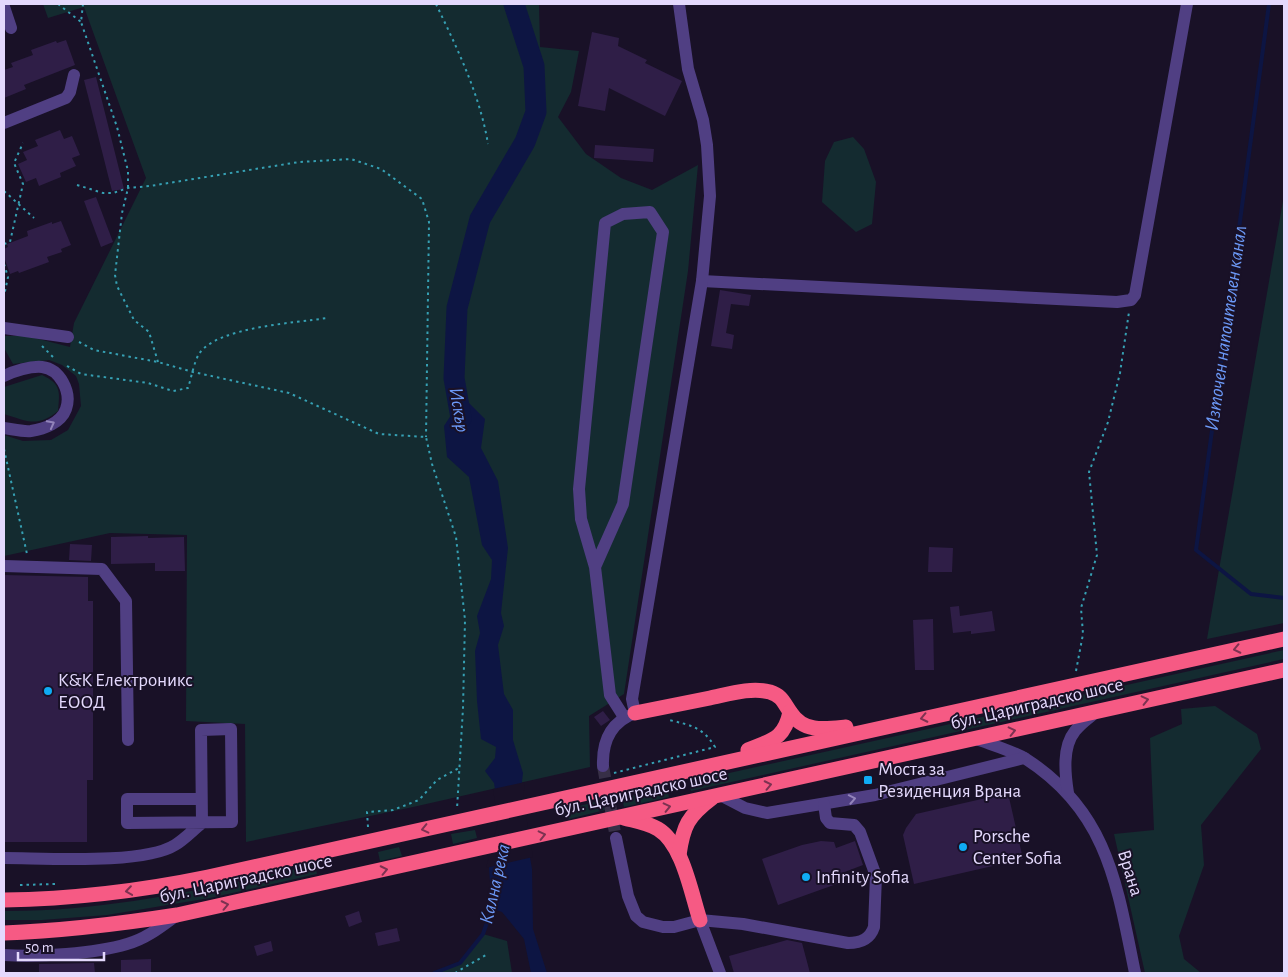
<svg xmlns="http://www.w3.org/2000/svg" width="1288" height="977" viewBox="0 0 1288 977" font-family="'Alegreya Sans',sans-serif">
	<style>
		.green { fill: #142b30 }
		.water { fill: #0d1543 }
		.pier { fill: #191127 }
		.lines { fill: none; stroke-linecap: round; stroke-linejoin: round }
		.stream { stroke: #0d1543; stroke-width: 4 }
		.river { stroke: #0d1543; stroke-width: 21 }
		.building { fill: #2f1e47 }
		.minor-tunnel { stroke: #372f47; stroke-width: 12; stroke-dasharray: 12 6; stroke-linecap: butt }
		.path { stroke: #36a0b3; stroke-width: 2; stroke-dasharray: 2.5 4; stroke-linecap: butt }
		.minor { stroke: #503f83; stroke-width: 12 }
		.highway { stroke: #f65a84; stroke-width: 15 }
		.oneway { stroke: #9384ba }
		.oneway2 { stroke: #7c3251 }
		.poi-dot { fill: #0fabf3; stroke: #191127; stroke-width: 2 }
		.labels { text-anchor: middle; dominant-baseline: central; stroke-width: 4; stroke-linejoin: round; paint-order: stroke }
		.poi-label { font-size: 19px; fill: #e4d9fd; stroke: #191127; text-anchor: start }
		.street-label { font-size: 19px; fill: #e4d9fd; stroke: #191127 }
		.water-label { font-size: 20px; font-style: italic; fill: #6c99f7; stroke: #191127 }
	</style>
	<rect width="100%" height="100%" fill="#191127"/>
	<g class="green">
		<path d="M 43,4 L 539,4 L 540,47 L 579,51 L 571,92 L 558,117 L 586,154 L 621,178 L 652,190 L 698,165 L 688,271 L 624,694 L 589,716 L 590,767 L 413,807 L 246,842 L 245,724 L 186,721 L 187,535 L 110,533 L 4,556 L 4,435 L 23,441 L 51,440 L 68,430 L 81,406 L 79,384 L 76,376 L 62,365 L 49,360 L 13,364 L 4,348 L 4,336 L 27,336 L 70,347 L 74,323 L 146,178 L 84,7 L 48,18 Z"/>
		<path d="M 853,137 L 864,149 L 876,182 L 872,224 L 856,232 L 822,202 L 825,161 L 834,142 Z"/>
		<path d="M 1284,195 L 1284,623 L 1207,639 Z"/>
		<path d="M 42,375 C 61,384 60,391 58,411 C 37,428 27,421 4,414 L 4,387 Z"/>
		<path d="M 1284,650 L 1284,659 L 691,791 L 689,782 Z"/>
		<path d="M 1215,706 L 1257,734 L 1261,749 L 1201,825 L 1204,865 L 1179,936 L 1184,959 L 1201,973 L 1145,973 L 1114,834 L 1154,830 L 1150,738 L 1182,724 L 1181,709 Z"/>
		<path d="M 667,788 L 669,797 L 624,807 L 622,798 Z"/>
		<path d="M 603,800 L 605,810 L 569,819 L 567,809 Z"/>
		<path d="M 475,830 L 477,838 L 453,844 L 451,834 Z"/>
		<path d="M 399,847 L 402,856 L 380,861 L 378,852 Z"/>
		<path d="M 315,865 L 317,874 L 210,898 L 107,915 L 42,920 L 4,920 L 4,911 C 109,912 213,887 315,865 Z"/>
		<path d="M 483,934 L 507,941 L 512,973 L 434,973 L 460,963 Z"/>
	</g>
	<path class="water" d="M 456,390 L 485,419 L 481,448 L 498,481 L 508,548 L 501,613 L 504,626 L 498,645 L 504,694 L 513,710 L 513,740 L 523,773 L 520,799 L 532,869 L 533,929 L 547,973 L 531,973 L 524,939 L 502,912 L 492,909 L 489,868 L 500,822 L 494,783 L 485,771 L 495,758 L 496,747 L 481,739 L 477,701 L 475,651 L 480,633 L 477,616 L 491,579 L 492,560 L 482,545 L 469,477 L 447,457 L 444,426 L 453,412 Z"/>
	<path class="pier" d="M 525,782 L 523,799 L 533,857 L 486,868 L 498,822 L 493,789 Z"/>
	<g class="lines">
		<g class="stream">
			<path d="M 1269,4 L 1196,550 L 1251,594 L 1284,598"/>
			<path d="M 434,973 L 460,963 L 483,934 L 493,905"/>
		</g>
		<path class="river" d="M 461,418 L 454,378 L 457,308 L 480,219 L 525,142 L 536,112 L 534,66 L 514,4"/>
	</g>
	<g class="building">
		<path d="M 592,32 L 619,38 L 618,46 L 647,60 L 645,63 L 682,81 L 665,116 L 609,88 L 605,111 L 578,106 Z"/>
		<path d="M 66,40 L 75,65 L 24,85 L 26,89 L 4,98 L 4,70 L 13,67 L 11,63 L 33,55 L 31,50 L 56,41 L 57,43 Z"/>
		<path d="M 96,77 L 124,189 L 112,191 L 84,80 Z"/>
		<path d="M 60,130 L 64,139 L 72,136 L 80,155 L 72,158 L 76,166 L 60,173 L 61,177 L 39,186 L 36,178 L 26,182 L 18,164 L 27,160 L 23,152 L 38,146 L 35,140 Z"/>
		<path d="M 595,145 L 654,149 L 653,162 L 594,158 Z"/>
		<path d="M 96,197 L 113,242 L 101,247 L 84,201 Z"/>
		<path d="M 61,221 L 71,245 L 61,249 L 62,252 L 47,257 L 49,262 L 19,273 L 18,271 L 10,274 L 4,257 L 4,249 L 8,247 L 7,244 L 28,236 L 27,231 L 52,222 L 52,224 Z"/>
		<path d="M 720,290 L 751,295 L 749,306 L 731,304 L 726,333 L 734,335 L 732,349 L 711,346 Z"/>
		<path d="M 148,536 L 148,538 L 184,537 L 185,571 L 155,571 L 155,563 L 111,564 L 111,537 Z"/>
		<path d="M 70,544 L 92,545 L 91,561 L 69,560 Z"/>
		<path d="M 929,547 L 953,548 L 952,572 L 928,572 Z"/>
		<path d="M 4,575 L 88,577 L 88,601 L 93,601 L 93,780 L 87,780 L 87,842 L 4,842 Z"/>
		<path d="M 959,606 L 960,616 L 992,611 L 995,631 L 971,634 L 971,631 L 953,633 L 950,607 Z"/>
		<path d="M 933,619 L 934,670 L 915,670 L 913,620 Z"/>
		<path d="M 603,711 L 610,720 L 601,726 L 594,717 Z"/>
		<path d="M 1008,793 L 1023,859 L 914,884 L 903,835 L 906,828 L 916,814 Z"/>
		<path d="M 821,841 L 834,842 L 836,848 L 855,841 L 863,865 L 842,873 L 845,881 L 778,905 L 762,859 L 802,845 Z"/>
		<path d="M 359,911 L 362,922 L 349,927 L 345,916 Z"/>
		<path d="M 397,928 L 400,941 L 378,946 L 375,933 Z"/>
		<path d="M 787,940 L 802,943 L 810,973 L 734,973 L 729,956 Z"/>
		<path d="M 271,941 L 273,951 L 257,956 L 254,946 Z"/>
		<path d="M 151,959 L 151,973 L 121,973 L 121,960 Z"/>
		<path d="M 94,963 L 95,973 L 39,973 L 39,964 Z"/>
	</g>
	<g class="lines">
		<path class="minor-tunnel" d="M 603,766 L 616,838"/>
		<g class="path">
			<path d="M 58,4 L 81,22"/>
			<path d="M 83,4 L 81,22 L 117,127 L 128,171 L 128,188 L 122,213 L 115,275 L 117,286 L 134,320 L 149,332 L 158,362"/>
			<path d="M 436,4 C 457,48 480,95 488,144"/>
			<path d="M 77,185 L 103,193 L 113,193 L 128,188 L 150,186 L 299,162 L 351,159 L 381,169 L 422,199 L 429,222 L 426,437"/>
			<path d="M 4,191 L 34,218"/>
			<path d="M 4,244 L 10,242 L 23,184 L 14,163 L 23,143"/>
			<path d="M 4,264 L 8,277 L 4,296"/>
			<path d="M 79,342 L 94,350 L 158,362 L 193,372 L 289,393 L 379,434 L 426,437 L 432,464 L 456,537 L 465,620 L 463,708 L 457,809"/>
			<path d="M 42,346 L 53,357"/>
			<path d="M 67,366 L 81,374 L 148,383 L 173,391 L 188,388 C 191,379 194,362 199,354 C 216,327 295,323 327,318"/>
			<path d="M 4,449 L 27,554"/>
			<path d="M 1076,671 L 1083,634 L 1081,608 L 1097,555 L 1089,472 L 1108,422 L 1120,373 L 1129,312"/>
			<path d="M 614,773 L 715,747 C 703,727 690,725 669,720"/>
			<path d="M 368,827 L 367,812 L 393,810 L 419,800 L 437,780 L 459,768"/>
			<path d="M 20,885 L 55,884"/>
			<path d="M 455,973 L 486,955"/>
		</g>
		<g class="minor">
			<path d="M 4,7 L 11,28"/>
			<path d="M 4,123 L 66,98 L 70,92 L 74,75"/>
			<path d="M 702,281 L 1117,302 L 1131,300 L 1135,295 L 1187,4"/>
			<path d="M 4,328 L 68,337"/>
			<path d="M 4,376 C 14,371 30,366 42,367 C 60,369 72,392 66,409 C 61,423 44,429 31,431 C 23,432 12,429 4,428"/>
			<path d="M 4,566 L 102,569 L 126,601 L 128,740"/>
			<path d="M 595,567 L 623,504 L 663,232 L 650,212 L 623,214 L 605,223 L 579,489 L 581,519 L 595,567 L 610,695 L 624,717"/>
			<path d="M 976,739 C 992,745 1011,750 1026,759 C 1108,812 1117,885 1135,973"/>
			<path d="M 603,766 C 602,741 611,722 635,713 L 632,699 L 702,281 L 710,196 L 707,145 L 703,120 L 688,69 L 679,4"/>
			<path d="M 1068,793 C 1065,774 1062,747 1075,731 C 1081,723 1089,718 1096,712"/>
			<path d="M 720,795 L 745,808 L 767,813 L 875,795 L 1024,758"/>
			<path d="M 616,838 L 628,896 L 636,916 L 643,922 L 663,927 L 674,927 L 700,920 L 743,924 L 848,943 C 861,943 870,939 874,927 L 876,876 L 860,832 L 854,825 L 830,823 L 826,818 L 824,804"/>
			<path d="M 4,858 C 44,858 143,865 175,845 C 185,839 193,830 202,823 L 201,730 L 231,729 L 232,822 L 127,823 L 127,799 L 201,799"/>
			<path d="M 700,920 L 720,973"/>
			<path d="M 4,955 C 39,957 94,954 127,944 C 146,939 162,926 177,915"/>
		</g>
		<g class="highway">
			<path d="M 635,713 C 660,708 685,703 710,698 C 729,694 751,687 770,692 C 783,696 784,704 791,713 C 804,733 826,729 846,727"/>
			<path d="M 748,750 C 771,740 784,740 790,712"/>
			<path d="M 624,818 C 635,821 648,823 658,829 C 683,844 691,893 700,920"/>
			<path d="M 679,855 C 683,826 688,816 712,798"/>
			<path d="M 4,900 C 73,899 140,891 208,877 L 1284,639"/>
			<path d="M 4,933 C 62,931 119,924 177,915 L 1284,670"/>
		</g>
	</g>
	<defs><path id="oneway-chevron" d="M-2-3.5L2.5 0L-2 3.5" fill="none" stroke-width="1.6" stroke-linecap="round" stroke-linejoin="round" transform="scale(1.25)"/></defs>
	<g class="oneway">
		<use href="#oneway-chevron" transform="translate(51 424) rotate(-28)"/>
		<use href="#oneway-chevron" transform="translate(852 799) rotate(-11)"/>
	</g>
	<g class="oneway2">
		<use href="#oneway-chevron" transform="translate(1237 649) rotate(168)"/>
		<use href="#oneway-chevron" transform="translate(1145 700) rotate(-13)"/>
		<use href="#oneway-chevron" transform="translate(924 718) rotate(168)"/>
		<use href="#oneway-chevron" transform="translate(1012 731) rotate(-13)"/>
		<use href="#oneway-chevron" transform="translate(768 785) rotate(-12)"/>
		<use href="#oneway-chevron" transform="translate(667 807) rotate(-13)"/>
		<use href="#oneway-chevron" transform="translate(425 829) rotate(167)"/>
		<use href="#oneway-chevron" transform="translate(542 835) rotate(-13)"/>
		<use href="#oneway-chevron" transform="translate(384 870) rotate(-12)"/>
		<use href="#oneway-chevron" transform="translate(129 891) rotate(172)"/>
		<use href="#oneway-chevron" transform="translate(225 905) rotate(-12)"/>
	</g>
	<g class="poi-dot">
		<circle cx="48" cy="691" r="5"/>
		<rect x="863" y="775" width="10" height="10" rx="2.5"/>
		<circle cx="963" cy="847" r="5"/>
		<circle cx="806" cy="877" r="5"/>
	</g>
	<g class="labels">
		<g class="poi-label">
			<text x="58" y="680">K&amp;K Електроникс<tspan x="58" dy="22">ЕООД</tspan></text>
			<text x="878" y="769">Моста за<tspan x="878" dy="22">Резиденция Врана</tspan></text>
			<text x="973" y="836">Porsche<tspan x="973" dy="22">Center Sofia</tspan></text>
			<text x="816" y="877">Infinity Sofia</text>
		</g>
		<g class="street-label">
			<text transform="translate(1037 704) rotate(-13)">бул. Цариградско шосе</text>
			<text transform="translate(641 792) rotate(-12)">бул. Цариградско шосе</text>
			<text transform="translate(1130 873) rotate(73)">Врана</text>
			<text transform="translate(246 879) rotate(-12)">бул. Цариградско шосе</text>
		</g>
		<g class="water-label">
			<text transform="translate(1226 328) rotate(-82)">Източен напоителен канал</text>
			<text transform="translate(459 410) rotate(81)">Искър</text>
			<text transform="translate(495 884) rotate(-77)">Кална река</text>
		</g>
	</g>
	<rect width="1288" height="977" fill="none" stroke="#e4d9fd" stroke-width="10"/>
	<path d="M18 952v8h86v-8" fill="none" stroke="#e4d9fd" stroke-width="2.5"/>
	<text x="25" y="952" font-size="15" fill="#e4d9fd" stroke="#191127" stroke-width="4" paint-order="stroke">50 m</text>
</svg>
